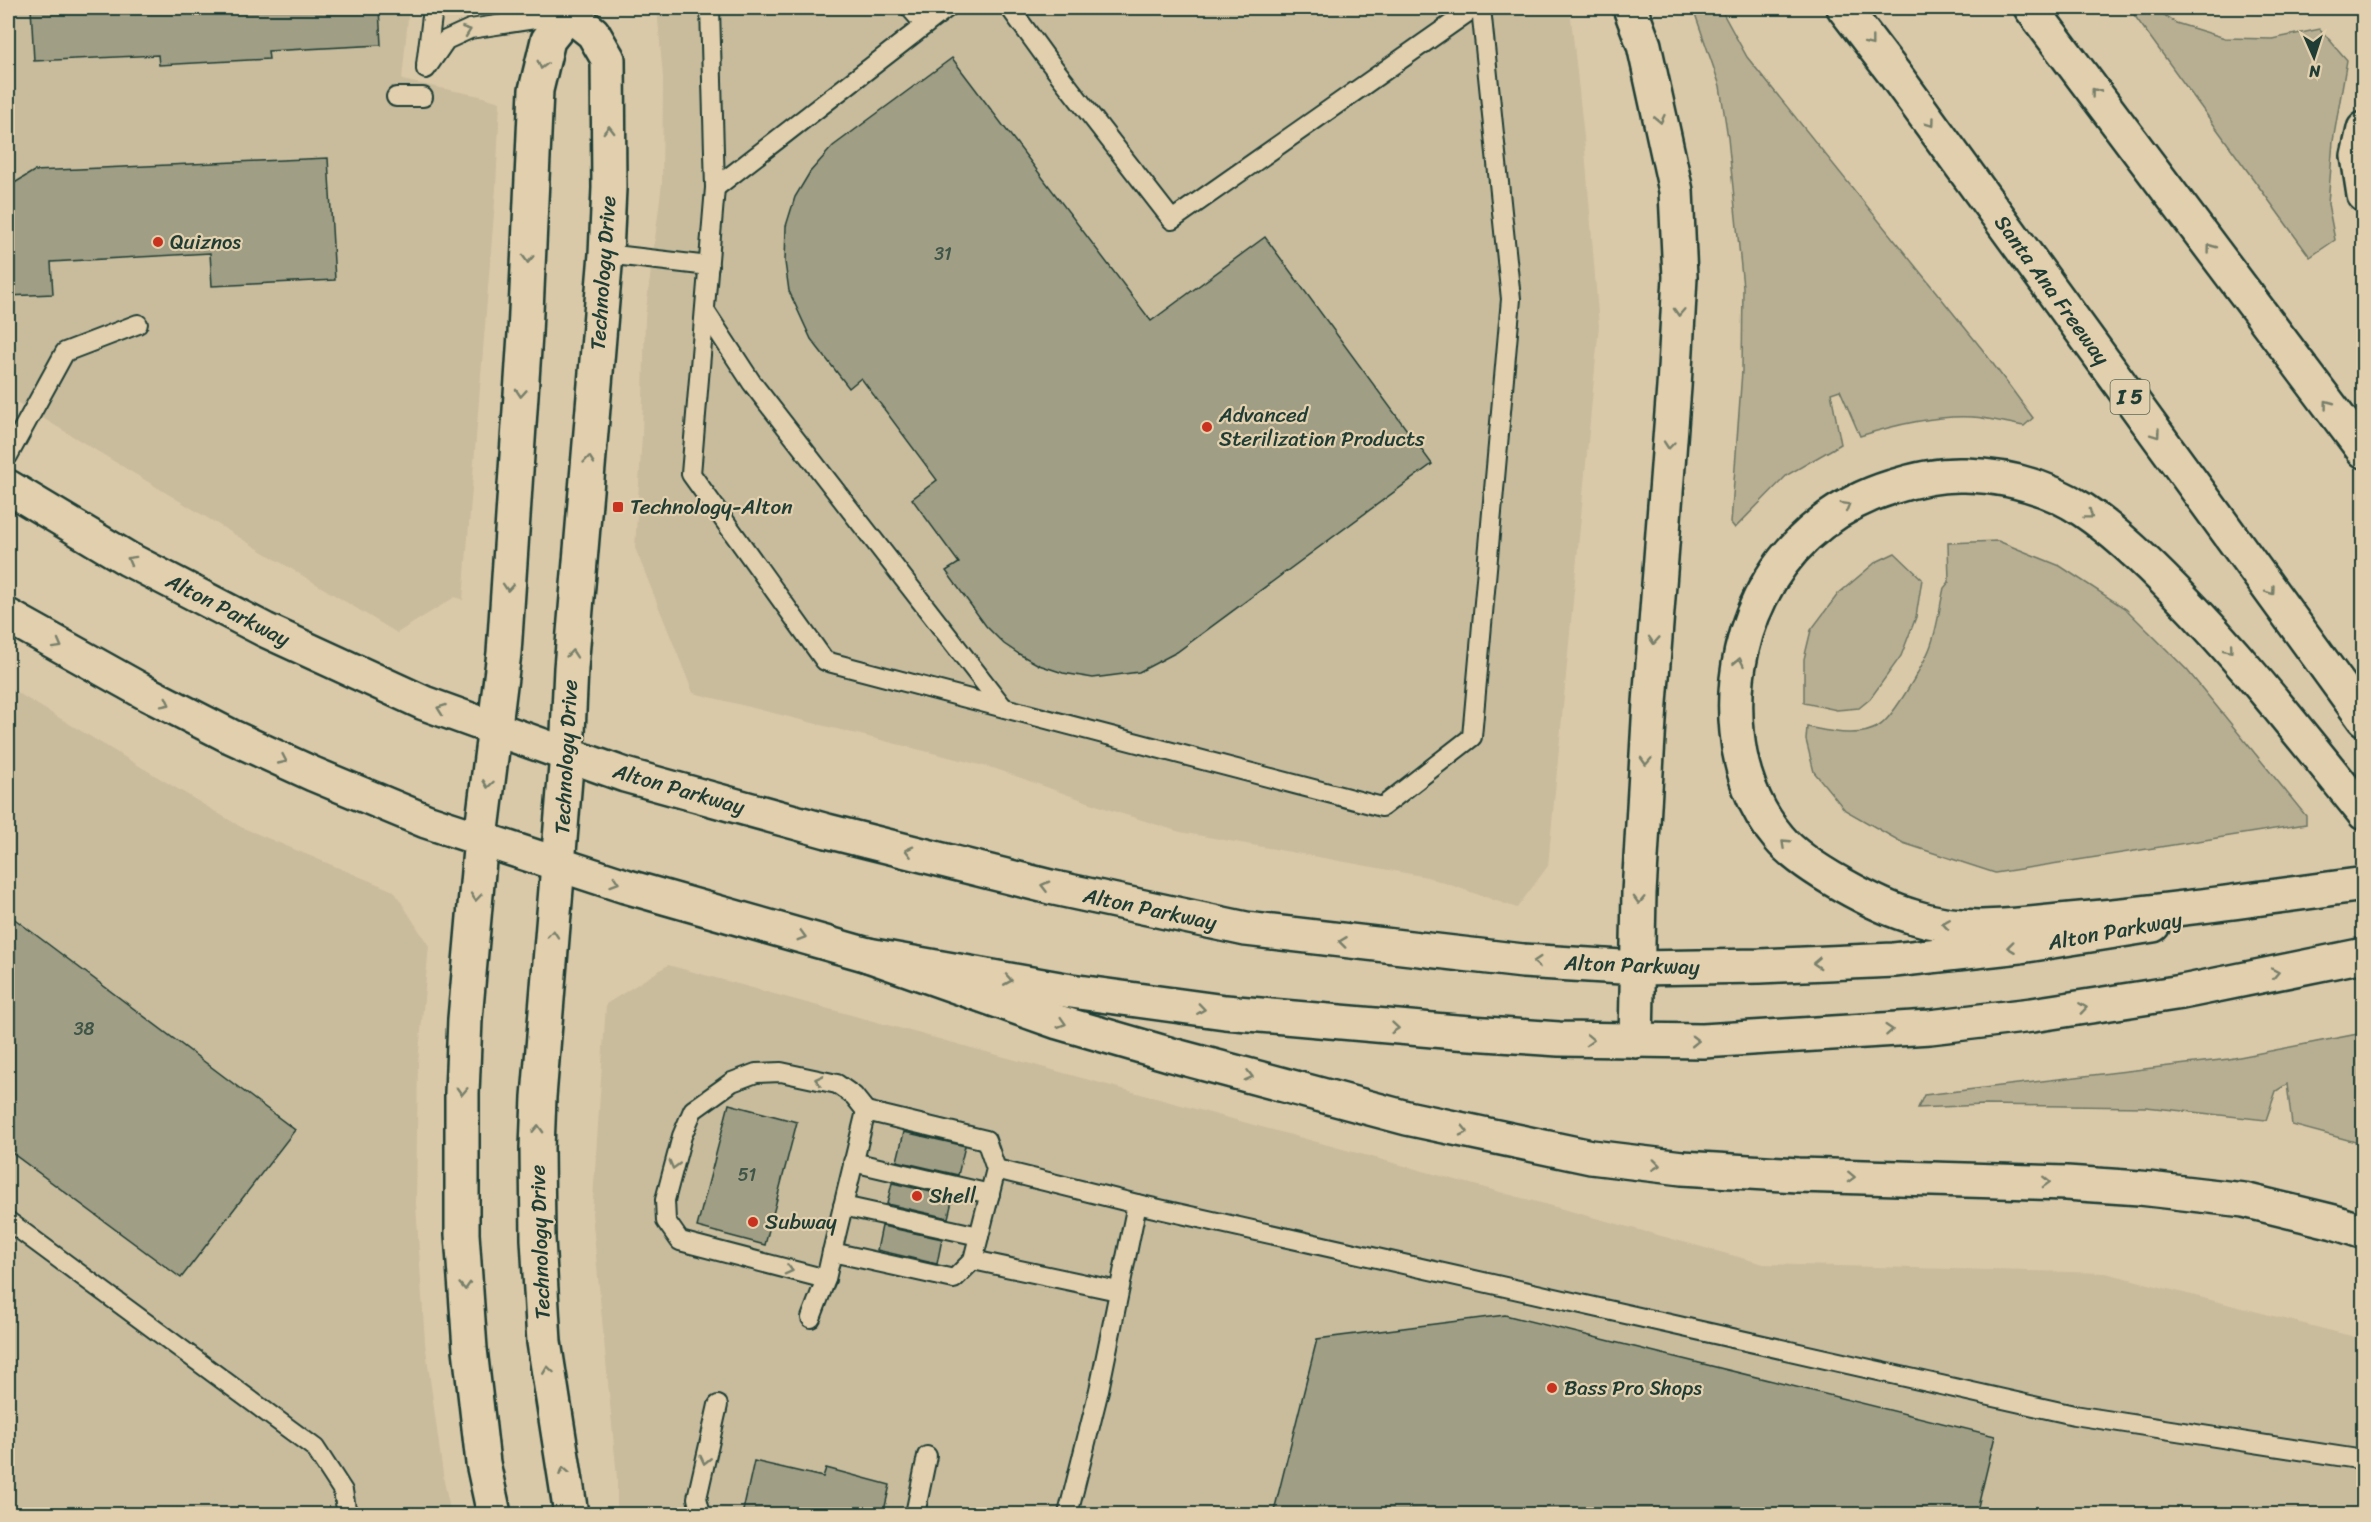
<svg xmlns="http://www.w3.org/2000/svg" width="2371" height="1522" viewBox="0 0 2371 1522" font-family="Sriracha,sans-serif">
	<style>
		.built { fill: #c9bc9d }
		.green { fill: #b8af93; stroke: #6c7664; stroke-width: 1.5 }
		.building { fill: #a09e84; stroke: #1f3d34; stroke-width: 1.5 }
		.lines { fill: none; stroke-linecap: round; stroke-linejoin: round }
		.service-casing { stroke: #1f3d34; stroke-width: 22 }
		.tertiary-casing { stroke: #1f3d34; stroke-width: 38 }
		.primary-casing { stroke: #1f3d34; stroke-width: 38 }
		.motorway-casing { stroke: #1f3d34; stroke-width: 38 }
		.service { stroke: #e2cfad; stroke-width: 18 }
		.tertiary { stroke: #e2cfad; stroke-width: 33 }
		.primary { stroke: #e2cfad; stroke-width: 33 }
		.motorway { stroke: #e2cfad; stroke-width: 33 }
		.oneway { stroke: #777f6a }
		.poi-dot { fill: #c8321e; stroke: #e2cfad; stroke-width: 2 }
		.labels { text-anchor: middle; dominant-baseline: central; stroke-width: 4.5; stroke-linejoin: round; paint-order: stroke }
		.number-label { font-size: 18px; fill: #3f5548 }
		.shield { fill: #e2cfad; stroke: #5a6958; stroke-width: 1.5 }
		.shield-label { font-size: 20px; font-weight: bold; fill: #1f3d34 }
		.poi-label { font-size: 21px; fill: #1f3d34; stroke: #e2cfad; text-anchor: start }
		.street-label { font-size: 21px; fill: #1f3d34; stroke: #e2cfad }
	</style>
	<rect width="100%" height="100%" fill="#dac9a8"/>
	<filter id="ink" filterUnits="userSpaceOnUse"><feTurbulence type="fractalNoise" baseFrequency=".0167" numOctaves="2"/><feDisplacementMap in="SourceGraphic" scale="12" xChannelSelector="R" yChannelSelector="G"/><feConvolveMatrix kernelMatrix="1 2 1 2 8 2 1 2 1" color-interpolation-filters="sRGB"/></filter>
	<g filter="url(#ink)">
		<g class="built">
			<path d="M 8,8 L 409,8 L 402,80 L 480,96 L 500,102 L 496,189 L 463,600 L 455,597 L 397,633 L 8,397 Z"/>
			<path d="M 657,8 L 1570,8 L 1584,137 L 1599,326 L 1548,866 L 1517,908 L 1427,877 L 1180,832 L 1113,811 L 996,769 L 693,693 L 635,548 L 642,434 L 645,317 L 662,183 L 663,78 Z"/>
			<path d="M 8,687 L 241,827 L 394,891 L 429,946 L 418,1063 L 416,1204 L 425,1342 L 444,1481 L 451,1514 L 8,1514 Z"/>
			<path d="M 668,965 L 1764,1264 L 2106,1273 L 2363,1339 L 2363,1514 L 617,1514 L 617,1478 L 592,1214 L 606,1004 Z"/>
		</g>
		<g class="green">
			<path d="M 1693,8 L 1720,8 L 1747,57 L 1982,349 L 2033,418 L 2024,426 C 2007,423 1989,418 1972,417 C 1935,415 1895,425 1860,436 L 1840,390 L 1831,393 L 1841,444 L 1787,475 L 1735,528 L 1731,523 L 1742,371 L 1743,287 L 1728,138 L 1720,86 Z"/>
			<path d="M 2129,8 L 2154,8 L 2176,23 L 2225,38 L 2272,39 L 2320,29 L 2347,60 L 2333,141 L 2328,204 L 2335,240 L 2310,257 Z"/>
			<path d="M 1998,541 L 2060,566 L 2126,609 L 2187,670 L 2306,816 L 2306,824 L 1995,873 L 1903,843 L 1845,810 L 1814,772 L 1806,740 L 1807,727 C 1829,731 1859,739 1879,726 C 1894,717 1927,659 1932,642 C 1938,624 1940,605 1944,588 L 1949,582 L 1948,543 Z"/>
			<path d="M 1895,553 L 1922,579 L 1916,617 L 1901,656 L 1870,699 L 1859,708 L 1837,710 L 1804,703 L 1804,659 L 1811,630 L 1838,594 L 1876,562 Z"/>
			<path d="M 2363,1033 L 2363,1144 L 2292,1125 L 2287,1084 L 2276,1091 L 2266,1120 L 2146,1107 L 1983,1105 L 1918,1108 L 1924,1095 L 2229,1059 Z"/>
		</g>
		<g class="building">
			<path d="M 31,8 L 379,8 L 381,45 L 268,51 L 269,59 L 159,65 L 158,55 L 34,61 Z"/>
			<path d="M 952,58 L 1151,321 L 1265,237 L 1432,464 L 1177,652 L 1139,672 L 1093,678 L 1063,673 L 1039,665 L 1019,654 L 1004,644 L 986,626 L 946,571 L 959,563 L 912,499 L 937,480 L 861,378 L 849,388 L 811,339 L 789,291 L 785,262 L 786,226 L 795,197 L 810,172 L 833,146 Z"/>
			<path d="M 328,158 L 335,280 L 212,286 L 210,253 L 51,262 L 53,294 L 8,296 L 8,187 L 34,171 Z"/>
			<path d="M 8,914 L 295,1130 L 181,1278 L 8,1150 Z"/>
			<path d="M 729,1104 L 797,1122 L 765,1245 L 697,1227 Z"/>
			<path d="M 904,1132 L 965,1146 L 958,1175 L 897,1161 Z"/>
			<path d="M 892,1183 L 953,1197 L 948,1218 L 887,1204 Z"/>
			<path d="M 882,1226 L 942,1239 L 937,1264 L 877,1250 Z"/>
			<path d="M 1505,1315 L 1995,1436 L 1976,1515 L 1273,1515 L 1317,1339 Z"/>
			<path d="M 754,1461 L 823,1477 L 826,1468 L 890,1485 L 883,1515 L 742,1515 Z"/>
		</g>
		<g class="lines">
			<g class="service-casing">
				<g id="service">
					<path d="M 710,8 L 715,188 L 691,474 L 825,661 L 1382,807 L 1472,737 L 1511,299 L 1481,8"/>
					<path d="M 910,8 L 925,25"/>
					<path d="M 1010,8 L 1047,59 L 1172,220 L 1474,8"/>
					<path d="M 426,65 L 433,8"/>
					<path d="M 426,69 L 446,40 L 470,29 L 568,14"/>
					<path d="M 396,97 L 423,97"/>
					<path d="M 715,188 L 947,8"/>
					<path d="M 606,254 L 709,266"/>
					<path d="M 705,311 L 752,383 L 1003,707"/>
					<path d="M 8,456 L 65,352 L 138,324"/>
					<path d="M 853,1162 L 990,1194"/>
					<path d="M 996,1169 L 1137,1204 L 2074,1415 L 2364,1460"/>
					<path d="M 843,1206 L 979,1236"/>
					<path d="M 8,1221 L 315,1448 L 343,1491 L 347,1514"/>
					<path d="M 832,1252 L 866,1111 L 986,1140 L 996,1169 L 973,1260 L 1118,1291"/>
					<path d="M 826,1279 L 680,1241 L 666,1221 L 665,1200 L 682,1136 L 693,1110 L 732,1082 L 756,1073 L 781,1072 L 837,1084 L 854,1096 L 866,1111"/>
					<path d="M 811,1318 L 826,1279 L 832,1252 L 954,1279 L 973,1260"/>
					<path d="M 701,1514 L 697,1498 L 718,1405"/>
					<path d="M 915,1514 L 927,1456"/>
					<path d="M 1068,1514 L 1099,1390 L 1137,1204"/>
				</g>
			</g>
			<g class="tertiary-casing">
				<g id="tertiary">
					<path d="M 568,8 L 569,14 L 593,33 L 608,59 L 609,188 L 606,254 L 571,668 L 567,754 L 539,1097 L 537,1148 L 538,1239 L 544,1342 L 571,1514"/>
					<path d="M 494,1514 L 483,1463 L 470,1349 L 462,1234 L 462,1093 L 465,1019 L 481,838 L 504,653 L 525,334 L 536,90 L 548,40 L 569,14"/>
				</g>
			</g>
			<g class="primary-casing">
				<g id="primary">
					<path d="M 8,487 L 128,559 L 265,630 L 424,703 L 496,729 L 625,775 L 827,831 L 1050,887 L 1246,929 L 1523,961 L 1638,968 L 1760,966 L 1894,960 L 2020,946 L 2153,925"/>
					<path d="M 8,616 L 148,694 L 230,736 L 313,774 L 426,821 L 625,886 L 868,955 L 1071,991 L 1225,1012 L 1456,1032 L 1559,1039 L 1703,1041 L 1930,1027 L 2032,1015 L 2182,992 L 2364,955"/>
				</g>
			</g>
			<g class="motorway-casing">
				<g id="motorway">
					<path d="M 1630,8 L 1644,45 L 1676,191 L 1680,277 L 1674,387 L 1650,703 L 1639,893 L 1636,1041"/>
					<path d="M 1844,8 L 1896,76 L 2364,719"/>
					<path d="M 2031,8 L 2364,451"/>
					<path d="M 2364,129 L 2358,156 L 2364,195"/>
					<path d="M 2358,885 C 2262,898 2166,912 2070,920 C 2015,925 1968,934 1914,917 C 1878,907 1803,867 1779,838 C 1754,809 1740,770 1737,732 C 1726,622 1784,520 1892,487 C 1916,479 1939,474 1965,475 C 2006,476 2048,487 2083,510 C 2117,533 2147,562 2176,592 C 2244,661 2303,738 2364,813"/>
					<path d="M 868,955 L 1058,1022 L 1172,1055 L 1407,1118 L 1591,1157 L 1682,1168 L 1798,1175 L 2066,1183 L 2140,1188 L 2244,1200 L 2334,1222 L 2364,1232"/>
				</g>
			</g>
			<use href="#service" class="service"/>
			<use href="#tertiary" class="tertiary"/>
			<use href="#primary" class="primary"/>
			<use href="#motorway" class="motorway"/>
		</g>
		<defs><path id="oneway-chevron" d="M-2-3.5L2.5 0L-2 3.5" fill="none" stroke-width="1.6" stroke-linecap="round" stroke-linejoin="round" transform="scale(1.5)"/></defs>
		<g class="oneway">
			<use href="#oneway-chevron" transform="translate(467 31) rotate(-20)"/>
			<use href="#oneway-chevron" transform="translate(1870 42) rotate(52)"/>
			<use href="#oneway-chevron" transform="translate(542 65) rotate(104)"/>
			<use href="#oneway-chevron" transform="translate(2095 92) rotate(-127)"/>
			<use href="#oneway-chevron" transform="translate(1660 119) rotate(78)"/>
			<use href="#oneway-chevron" transform="translate(1931 123) rotate(54)"/>
			<use href="#oneway-chevron" transform="translate(609 130) rotate(-90)"/>
			<use href="#oneway-chevron" transform="translate(2211 248) rotate(-127)"/>
			<use href="#oneway-chevron" transform="translate(528 259) rotate(92)"/>
			<use href="#oneway-chevron" transform="translate(1679 312) rotate(93)"/>
			<use href="#oneway-chevron" transform="translate(521 393) rotate(94)"/>
			<use href="#oneway-chevron" transform="translate(2328 404) rotate(-127)"/>
			<use href="#oneway-chevron" transform="translate(2156 434) rotate(54)"/>
			<use href="#oneway-chevron" transform="translate(1669 445) rotate(95)"/>
			<use href="#oneway-chevron" transform="translate(589 460) rotate(-85)"/>
			<use href="#oneway-chevron" transform="translate(1846 506) rotate(-30)"/>
			<use href="#oneway-chevron" transform="translate(2089 515) rotate(37)"/>
			<use href="#oneway-chevron" transform="translate(131 560) rotate(-151)"/>
			<use href="#oneway-chevron" transform="translate(508 587) rotate(94)"/>
			<use href="#oneway-chevron" transform="translate(2271 591) rotate(54)"/>
			<use href="#oneway-chevron" transform="translate(1654 640) rotate(94)"/>
			<use href="#oneway-chevron" transform="translate(58 645) rotate(29)"/>
			<use href="#oneway-chevron" transform="translate(2229 649) rotate(50)"/>
			<use href="#oneway-chevron" transform="translate(572 654) rotate(-85)"/>
			<use href="#oneway-chevron" transform="translate(1739 662) rotate(-79)"/>
			<use href="#oneway-chevron" transform="translate(166 703) rotate(27)"/>
			<use href="#oneway-chevron" transform="translate(441 709) rotate(-160)"/>
			<use href="#oneway-chevron" transform="translate(283 760) rotate(25)"/>
			<use href="#oneway-chevron" transform="translate(1646 761) rotate(93)"/>
			<use href="#oneway-chevron" transform="translate(488 784) rotate(98)"/>
			<use href="#oneway-chevron" transform="translate(1785 843) rotate(-137)"/>
			<use href="#oneway-chevron" transform="translate(909 851) rotate(-166)"/>
			<use href="#oneway-chevron" transform="translate(615 882) rotate(18)"/>
			<use href="#oneway-chevron" transform="translate(1045 886) rotate(-166)"/>
			<use href="#oneway-chevron" transform="translate(476 897) rotate(95)"/>
			<use href="#oneway-chevron" transform="translate(1639 900) rotate(92)"/>
			<use href="#oneway-chevron" transform="translate(1946 924) rotate(-171)"/>
			<use href="#oneway-chevron" transform="translate(553 934) rotate(-85)"/>
			<use href="#oneway-chevron" transform="translate(802 936) rotate(16)"/>
			<use href="#oneway-chevron" transform="translate(1343 942) rotate(-173)"/>
			<use href="#oneway-chevron" transform="translate(2011 947) rotate(173)"/>
			<use href="#oneway-chevron" transform="translate(1537 962) rotate(-176)"/>
			<use href="#oneway-chevron" transform="translate(1817 963) rotate(177)"/>
			<use href="#oneway-chevron" transform="translate(2275 973) rotate(-11)"/>
			<use href="#oneway-chevron" transform="translate(1008 980) rotate(10)"/>
			<use href="#oneway-chevron" transform="translate(2083 1008) rotate(-8)"/>
			<use href="#oneway-chevron" transform="translate(1201 1009) rotate(8)"/>
			<use href="#oneway-chevron" transform="translate(1062 1023) rotate(17)"/>
			<use href="#oneway-chevron" transform="translate(1395 1028) rotate(5)"/>
			<use href="#oneway-chevron" transform="translate(1889 1030) rotate(-4)"/>
			<use href="#oneway-chevron" transform="translate(1590 1040) rotate(2)"/>
			<use href="#oneway-chevron" transform="translate(1695 1041) rotate(-1)"/>
			<use href="#oneway-chevron" transform="translate(1249 1076) rotate(15)"/>
			<use href="#oneway-chevron" transform="translate(819 1080) rotate(-167)"/>
			<use href="#oneway-chevron" transform="translate(462 1091) rotate(92)"/>
			<use href="#oneway-chevron" transform="translate(538 1129) rotate(-88)"/>
			<use href="#oneway-chevron" transform="translate(1464 1131) rotate(13)"/>
			<use href="#oneway-chevron" transform="translate(674 1165) rotate(105)"/>
			<use href="#oneway-chevron" transform="translate(1656 1165) rotate(7)"/>
			<use href="#oneway-chevron" transform="translate(1851 1177) rotate(2)"/>
			<use href="#oneway-chevron" transform="translate(2046 1182) rotate(2)"/>
			<use href="#oneway-chevron" transform="translate(789 1270) rotate(14)"/>
			<use href="#oneway-chevron" transform="translate(465 1286) rotate(86)"/>
			<use href="#oneway-chevron" transform="translate(548 1370) rotate(-98)"/>
			<use href="#oneway-chevron" transform="translate(705 1460) rotate(103)"/>
			<use href="#oneway-chevron" transform="translate(564 1471) rotate(-100)"/>
		</g>
	</g>
	<g class="poi-dot">
		<circle cx="158" cy="242" r="6"/>
		<circle cx="1207" cy="427" r="6"/>
		<rect x="612" y="501" width="12" height="12" rx="3"/>
		<circle cx="917" cy="1196" r="6"/>
		<circle cx="753" cy="1222" r="6"/>
		<circle cx="1552" cy="1388" r="6"/>
	</g>
	<g class="labels">
		<g class="number-label">
			<text x="943" y="254">31</text>
			<text x="84" y="1029">38</text>
			<text x="747" y="1175">51</text>
		</g>
		<rect class="shield" x="2110.5" y="380" width="39" height="34" rx="4.5"/>
		<g class="shield-label">
			<text x="2130" y="397">I 5</text>
		</g>
		<g class="poi-label">
			<text x="170" y="242">Quiznos</text>
			<text x="1219" y="415">Advanced<tspan x="1219" dy="24">Sterilization Products</tspan></text>
			<text x="630" y="507">Technology-Alton</text>
			<text x="929" y="1196">Shell</text>
			<text x="765" y="1222">Subway</text>
			<text x="1564" y="1388">Bass Pro Shops</text>
		</g>
		<g class="street-label">
			<text transform="translate(603 273) rotate(-86)">Technology Drive</text>
			<text transform="translate(2052 290) rotate(54)">Santa Ana Freeway</text>
			<text transform="translate(228 610) rotate(27)">Alton Parkway</text>
			<text transform="translate(566 757) rotate(-87)">Technology Drive</text>
			<text transform="translate(679 789) rotate(16)">Alton Parkway</text>
			<text transform="translate(1150 909) rotate(12)">Alton Parkway</text>
			<text transform="translate(2115 931) rotate(-10)">Alton Parkway</text>
			<text transform="translate(1632 965) rotate(2)">Alton Parkway</text>
			<text transform="translate(540 1242) rotate(-92)">Technology Drive</text>
		</g>
	</g>
	<rect width="2371" height="1522" fill="none" stroke="#e2cfad" stroke-width="30"/>
	<rect x="15" y="15" width="2341" height="1492" fill="none" stroke="#1f3d34" stroke-width="2" filter="url(#ink)"/>
	<g transform="translate(2314 57) rotate(177)" stroke="#e2cfad" stroke-width="4.5" paint-order="stroke">
	<path d="M0-4.5L10 22L0 15L-10 22Z" fill="#1f3d34"/>
	<text y="-9" font-size="16" font-weight="bold" text-anchor="middle" fill="#1f3d34">N</text>
	</g>
</svg>
